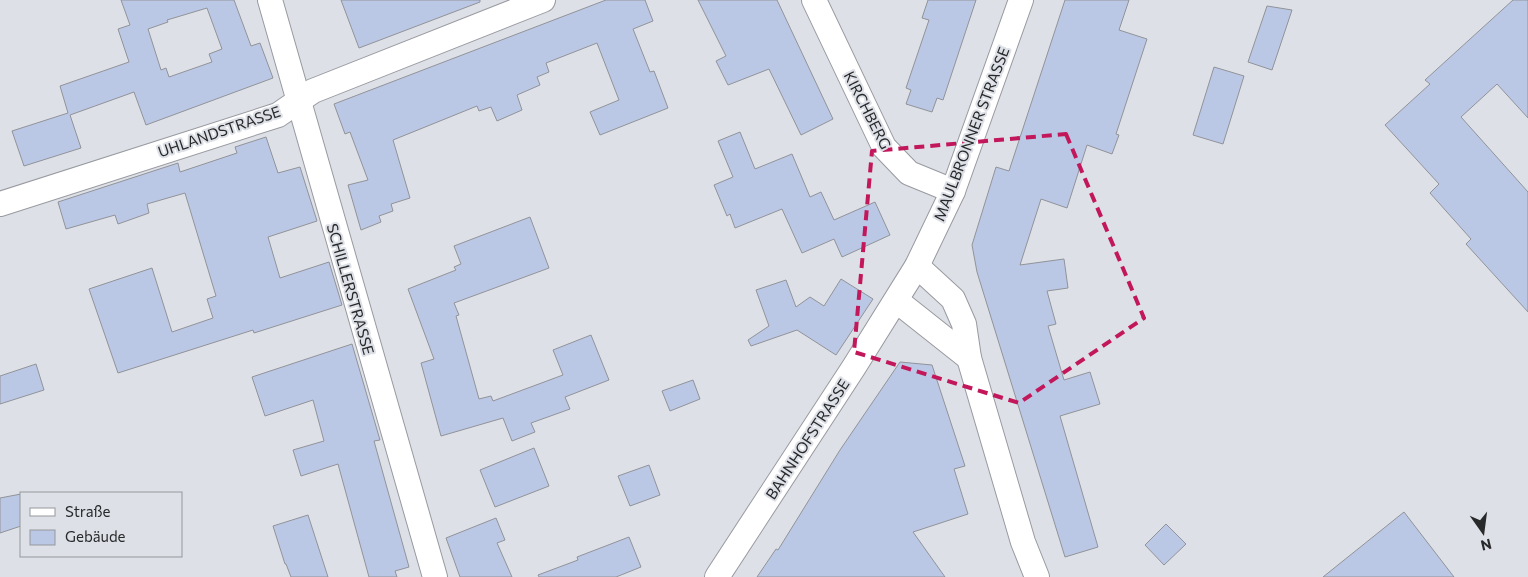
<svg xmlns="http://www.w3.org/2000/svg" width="1528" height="577" viewBox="0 0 1528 577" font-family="Commissioner,sans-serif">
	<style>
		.building { fill: #bbc8e5; stroke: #919399; fill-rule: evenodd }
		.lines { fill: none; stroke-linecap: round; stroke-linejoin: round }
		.minor-casing { stroke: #989aa0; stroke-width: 26 }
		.minor { stroke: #fff; stroke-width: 24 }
		.marked { fill: none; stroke: #c2185b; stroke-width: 4; stroke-dasharray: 10 6; stroke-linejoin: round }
		.labels { text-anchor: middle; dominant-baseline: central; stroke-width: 4; stroke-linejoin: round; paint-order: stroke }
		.street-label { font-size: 15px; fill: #28292b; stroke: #dde0e6 }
	</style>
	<rect width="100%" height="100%" fill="#dde0e6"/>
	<g class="building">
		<path d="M 121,0 L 234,0 L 251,46 L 260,43 L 273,78 L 146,125 L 134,92 L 70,115 L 81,148 L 24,166 L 12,131 L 68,113 L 60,86 L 129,62 L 118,29 L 130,25 ZM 207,8 L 222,49 L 209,54 L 212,62 L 169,77 L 166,68 L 161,70 L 148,29 L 168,22 L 167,20 Z"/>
		<path d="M 341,0 L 480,0 L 480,2 L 359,48 Z"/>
		<path d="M 606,0 L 645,0 L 653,21 L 633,29 L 650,72 L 654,71 L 668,108 L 600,135 L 590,112 L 619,100 L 597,43 L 546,63 L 549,72 L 537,77 L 540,85 L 517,95 L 522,110 L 497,121 L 491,107 L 479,111 L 477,106 L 393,140 L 410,198 L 391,204 L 393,211 L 379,216 L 381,222 L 361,230 L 348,185 L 368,180 L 350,132 L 345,134 L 334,104 Z"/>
		<path d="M 698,0 L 777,0 L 833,119 L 801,135 L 769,69 L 728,85 L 716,61 L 726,56 Z"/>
		<path d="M 928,0 L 976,0 L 943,100 L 937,98 L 932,112 L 906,104 L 911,90 L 906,88 L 929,20 L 922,18 Z"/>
		<path d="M 1065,0 L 1129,0 L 1119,30 L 1147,39 L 1116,134 L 1119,135 L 1112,154 L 1087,145 L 1067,208 L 1041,199 L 1020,265 L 1064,259 L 1068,288 L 1047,291 L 1056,324 L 1048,326 L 1064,380 L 1090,372 L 1100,404 L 1060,416 L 1098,547 L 1065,557 L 977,272 L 972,245 L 996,167 L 1009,171 Z"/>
		<path d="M 1513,0 L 1528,0 L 1528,118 L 1497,84 L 1461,117 L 1528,192 L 1528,312 L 1466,244 L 1471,239 L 1430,193 L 1439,184 L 1385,125 L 1430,84 L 1425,80 Z"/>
		<path d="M 1267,6 L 1292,10 L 1272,70 L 1248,62 Z"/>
		<path d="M 1214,67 L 1244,76 L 1223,144 L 1193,135 Z"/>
		<path d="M 740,132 L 755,169 L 792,154 L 810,197 L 821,192 L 834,220 L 875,202 L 890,235 L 842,257 L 834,239 L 802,253 L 782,209 L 735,228 L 730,214 L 727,216 L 714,185 L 733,177 L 718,141 Z"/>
		<path d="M 266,137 L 278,173 L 300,167 L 317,221 L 268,237 L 280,278 L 329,262 L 342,305 L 254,333 L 253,330 L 118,373 L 89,289 L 152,268 L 172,332 L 213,318 L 207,299 L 216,296 L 185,193 L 147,204 L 149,213 L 118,224 L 115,215 L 66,229 L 58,202 L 178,163 L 180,172 L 237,153 L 235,147 Z"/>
		<path d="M 530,217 L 549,268 L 454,303 L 459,315 L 456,316 L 479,399 L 491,396 L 493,401 L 563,375 L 553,350 L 591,335 L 609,380 L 565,397 L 570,409 L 531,423 L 535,432 L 512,441 L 503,418 L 441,436 L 421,363 L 434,359 L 408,289 L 456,270 L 454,267 L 461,264 L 454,246 Z"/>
		<path d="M 841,279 L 873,299 L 836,355 L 797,330 L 751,346 L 748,340 L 769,326 L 756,290 L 786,280 L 796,307 L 810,297 L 824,306 Z"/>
		<path d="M 352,344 L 380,440 L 374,441 L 409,567 L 395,571 L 397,577 L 369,577 L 338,464 L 301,476 L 293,450 L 324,441 L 313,400 L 265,416 L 252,377 Z"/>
		<path d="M 900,362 L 932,365 L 965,466 L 954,469 L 968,514 L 913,532 L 945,577 L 757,577 L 776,549 L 778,550 L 840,450 Z"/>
		<path d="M 36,364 L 44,390 L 0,404 L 0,376 Z"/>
		<path d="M 693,380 L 700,399 L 670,411 L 662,391 Z"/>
		<path d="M 534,448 L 549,486 L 495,507 L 480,470 Z"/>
		<path d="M 649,465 L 660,495 L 630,506 L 618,476 Z"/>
		<path d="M 21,494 L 21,526 L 0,533 L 0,498 Z"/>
		<path d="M 1404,512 L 1454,577 L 1323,577 Z"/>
		<path d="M 308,515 L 328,577 L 291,577 L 286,564 L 285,564 L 273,526 Z"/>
		<path d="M 496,518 L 505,540 L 497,543 L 512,577 L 460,577 L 446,538 Z"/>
		<path d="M 1166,524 L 1186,544 L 1164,565 L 1145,545 Z"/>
		<path d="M 629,537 L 641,567 L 616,577 L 539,577 L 538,575 L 578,560 L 577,557 Z"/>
	</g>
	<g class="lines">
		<g class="minor-casing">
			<g id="minor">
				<path d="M 270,0 L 435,577"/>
				<path d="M 814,0 L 884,147 L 909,173 L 953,191"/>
				<path d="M 0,204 L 278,115 L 313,91 L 543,0"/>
				<path d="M 917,266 L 953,299 L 964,324 L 969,358 L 1023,542 L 1037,577"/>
				<path d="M 897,301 L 969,358"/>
				<path d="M 717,577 L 854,367 L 917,266 L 953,191 L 1021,0"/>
			</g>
		</g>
		<use href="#minor" class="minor"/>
	</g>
	<path class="marked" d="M 1066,134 L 1144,318 L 1019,403 L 854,352 L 872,151 Z"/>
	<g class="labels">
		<g class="street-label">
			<text transform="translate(868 110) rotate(63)">KIRCHBERG</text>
			<text transform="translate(219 131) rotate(-19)">UHLANDSTRASSE</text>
			<text transform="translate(971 134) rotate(-69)">MAULBRONNER STRASSE</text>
			<text transform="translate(351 289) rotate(74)">SCHILLERSTRASSE</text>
			<text transform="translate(807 439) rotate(-57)">BAHNHOFSTRASSE</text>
		</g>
	</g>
	<rect x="20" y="492" width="162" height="65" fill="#dde0e6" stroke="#95979b"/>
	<rect x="30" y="508" width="25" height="8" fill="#ffffff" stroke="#95979b"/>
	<text x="65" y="517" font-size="15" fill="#28292b">Straße</text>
	<rect x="30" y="530" width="25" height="15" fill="#bbc8e5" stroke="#95979b"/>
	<text x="65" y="542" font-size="15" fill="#28292b">Gebäude</text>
	<g transform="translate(1483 532) rotate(166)" stroke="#dde0e6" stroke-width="4" paint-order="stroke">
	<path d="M0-4L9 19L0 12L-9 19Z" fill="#28292b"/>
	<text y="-8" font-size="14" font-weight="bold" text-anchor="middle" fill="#28292b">N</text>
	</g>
</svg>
